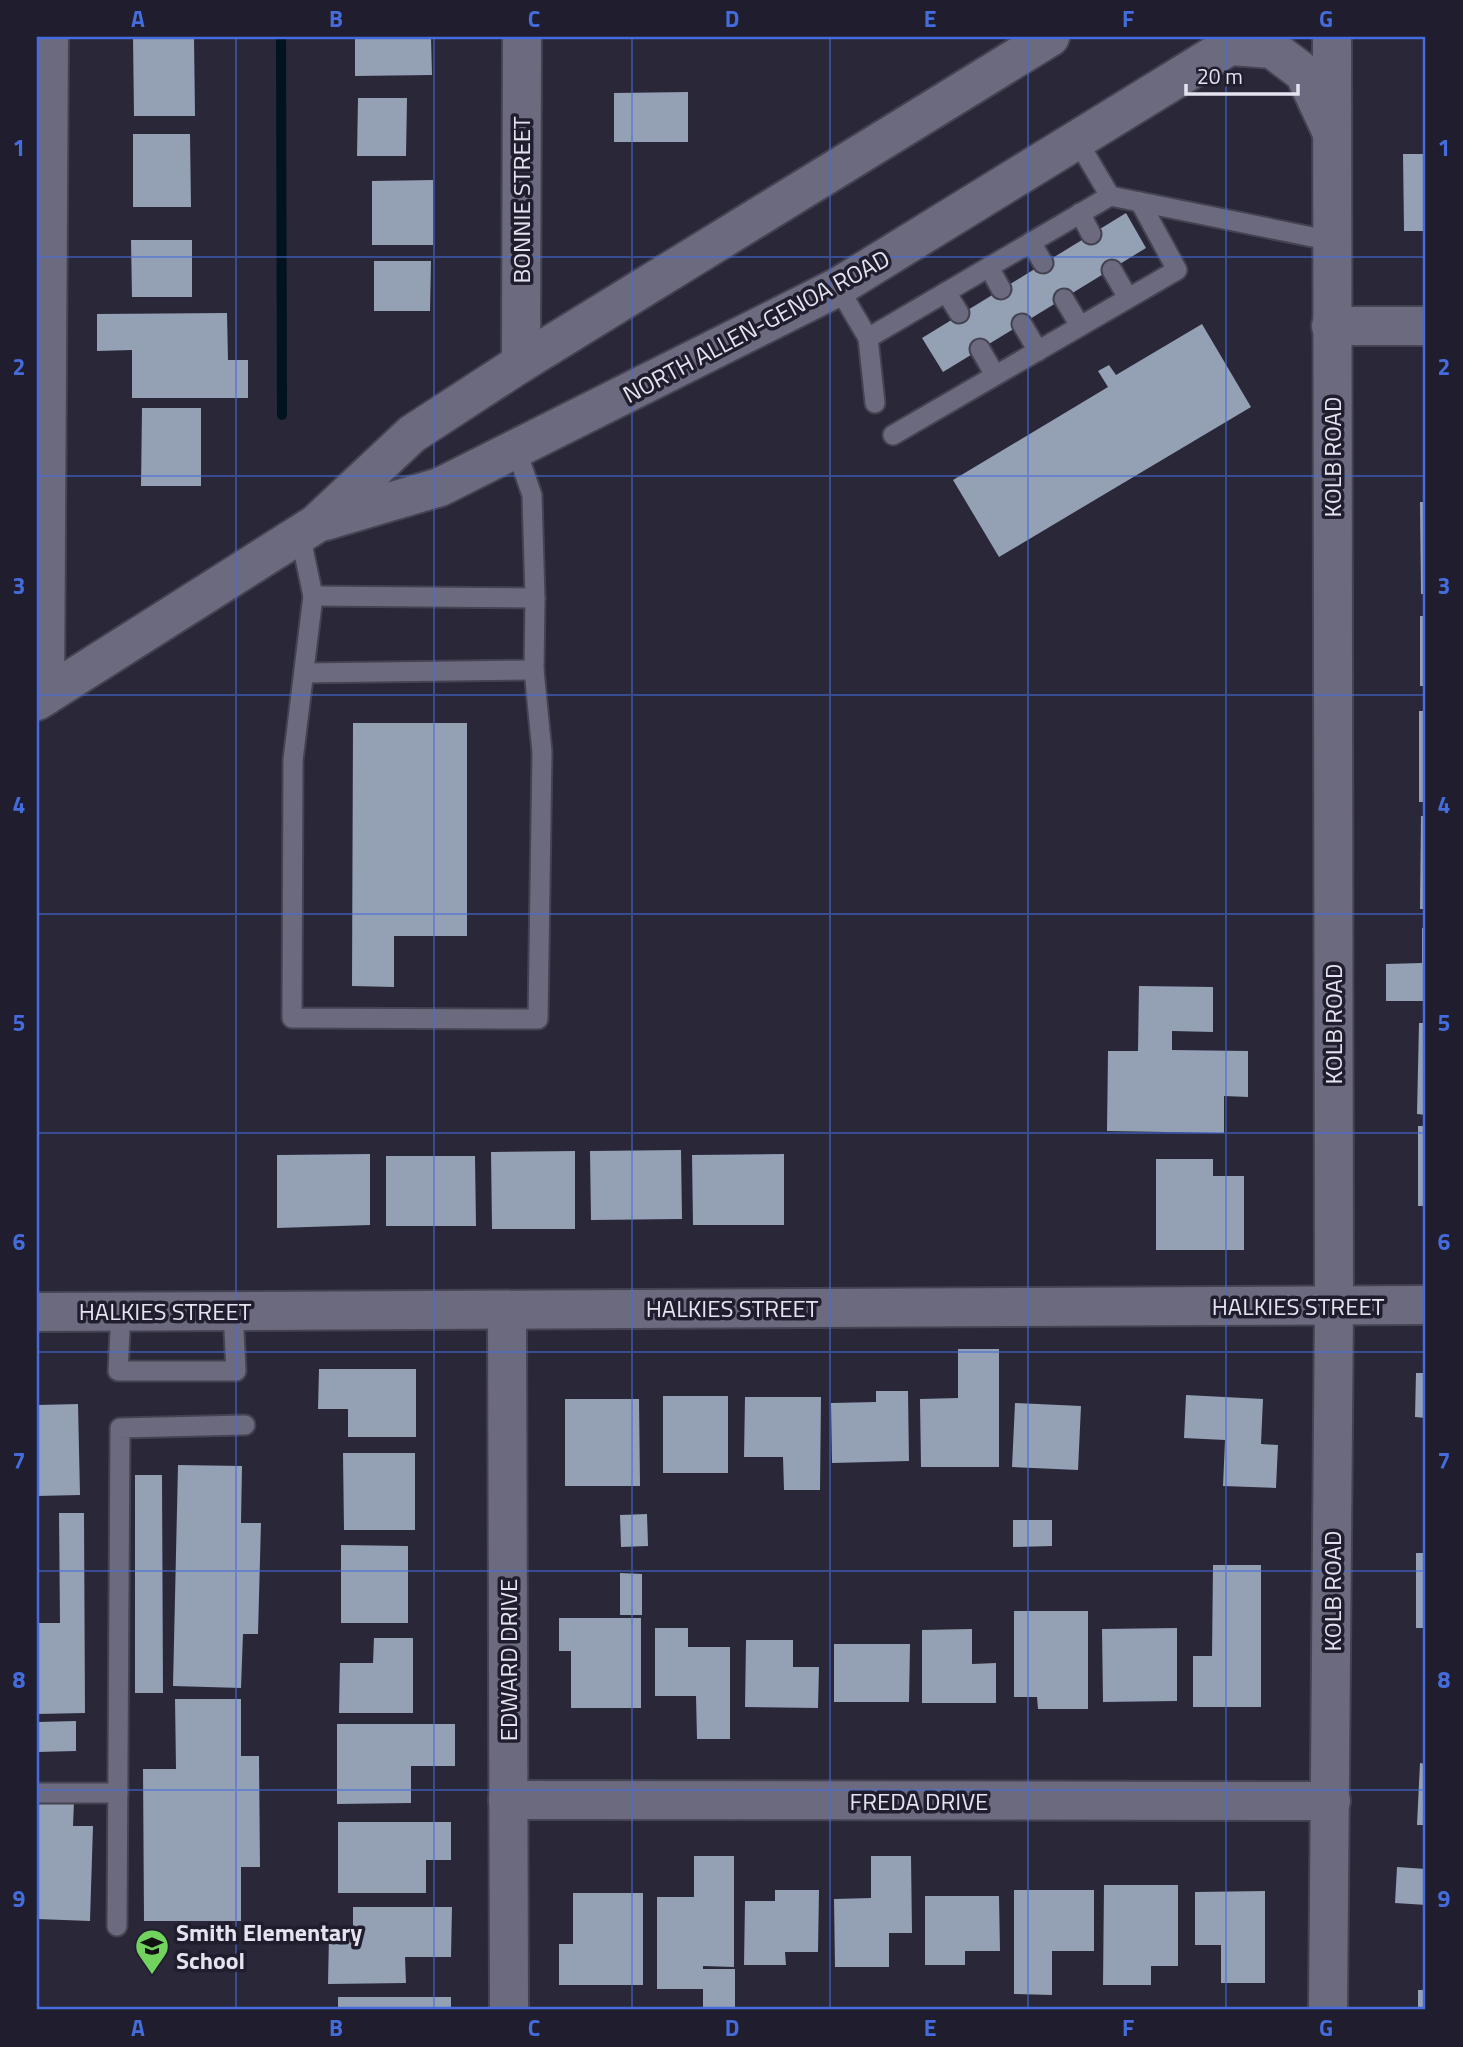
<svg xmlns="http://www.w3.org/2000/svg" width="1463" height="2047" viewBox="0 0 1463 2047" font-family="'Titillium Web',sans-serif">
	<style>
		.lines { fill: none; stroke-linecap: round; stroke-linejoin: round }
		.stream { stroke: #00131e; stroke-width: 10 }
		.building { fill: #94a0b4 }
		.service-casing { stroke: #444351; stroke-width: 23 }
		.minor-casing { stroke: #444351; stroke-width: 42 }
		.tertiary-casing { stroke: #444351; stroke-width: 42 }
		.secondary-casing { stroke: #444351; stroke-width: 42 }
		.service { stroke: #6c6a7e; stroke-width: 19 }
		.minor { stroke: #6c6a7e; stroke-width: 38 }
		.tertiary { stroke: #6c6a7e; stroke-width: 38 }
		.secondary { stroke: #6c6a7e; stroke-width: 38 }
		.grid { fill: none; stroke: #456cdd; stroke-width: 2; stroke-opacity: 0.55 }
		.labels { text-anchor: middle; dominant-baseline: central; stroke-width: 7; stroke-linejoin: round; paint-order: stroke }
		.street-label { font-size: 24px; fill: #e4e3ef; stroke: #201e2e }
		.poi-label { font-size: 24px; font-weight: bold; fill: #e4e3ef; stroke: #201e2e; text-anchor: start }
		.neatline { fill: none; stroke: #456cdd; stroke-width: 2.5 }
		.grid-label { font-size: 23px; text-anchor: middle; font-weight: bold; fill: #456cdd }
	</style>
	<rect width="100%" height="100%" fill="#292738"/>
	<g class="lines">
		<path class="stream" d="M 281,37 L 282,415"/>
	</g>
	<g class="building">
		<path d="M 133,37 L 194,37 L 195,116 L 134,116 Z"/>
		<path d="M 355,37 L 431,38 L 432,75 L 355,76 Z"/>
		<path d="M 688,92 L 688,142 L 614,142 L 614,93 Z"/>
		<path d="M 358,98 L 407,98 L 406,156 L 357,156 Z"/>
		<path d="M 133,134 L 190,134 L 191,207 L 133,207 Z"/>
		<path d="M 1403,154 L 1426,154 L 1426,231 L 1404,231 Z"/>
		<path d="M 433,180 L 433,245 L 372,245 L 372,181 Z"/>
		<path d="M 1126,213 L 1146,248 L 943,372 L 922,338 Z"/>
		<path d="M 131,240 L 192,240 L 192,297 L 132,297 Z"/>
		<path d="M 374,261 L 431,261 L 430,311 L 374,311 Z"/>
		<path d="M 227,313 L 228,360 L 248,360 L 248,398 L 132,398 L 132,350 L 97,351 L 97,314 Z"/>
		<path d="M 1202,324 L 1251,407 L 999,557 L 953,480 L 1108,387 L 1098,371 L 1109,365 L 1116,375 Z"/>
		<path d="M 142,408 L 201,408 L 201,486 L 141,486 Z"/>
		<path d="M 1420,502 L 1426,502 L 1426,594 L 1421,594 Z"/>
		<rect x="1420" y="616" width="6" height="70"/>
		<rect x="1419" y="711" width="7" height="91"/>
		<path d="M 353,723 L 467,723 L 467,936 L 394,936 L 394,987 L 352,986 Z"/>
		<path d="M 1421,816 L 1426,816 L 1426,909 L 1420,909 Z"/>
		<path d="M 1422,928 L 1426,928 L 1426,1001 L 1386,1001 L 1386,964 L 1422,963 Z"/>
		<path d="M 1139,986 L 1213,987 L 1213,1032 L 1172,1031 L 1172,1050 L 1248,1051 L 1248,1097 L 1224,1096 L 1224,1133 L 1107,1131 L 1108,1051 L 1138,1051 Z"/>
		<path d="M 1419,1023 L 1426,1023 L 1426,1115 L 1417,1114 Z"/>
		<rect x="1418" y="1126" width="8" height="80"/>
		<path d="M 681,1150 L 682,1219 L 591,1220 L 590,1151 Z"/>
		<path d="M 575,1151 L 575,1229 L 492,1229 L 491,1152 Z"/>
		<path d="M 370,1154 L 370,1225 L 277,1228 L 277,1155 Z"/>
		<path d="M 784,1154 L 784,1225 L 693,1225 L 692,1155 Z"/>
		<path d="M 386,1156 L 475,1156 L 476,1226 L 386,1226 Z"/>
		<path d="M 1156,1159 L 1213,1159 L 1213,1176 L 1244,1176 L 1244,1250 L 1156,1250 Z"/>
		<path d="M 958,1349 L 999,1349 L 999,1467 L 921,1467 L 920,1399 L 958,1398 Z"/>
		<path d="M 319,1369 L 416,1369 L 416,1437 L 348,1437 L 348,1409 L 318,1409 Z"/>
		<path d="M 1416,1373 L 1426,1373 L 1426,1418 L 1415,1417 Z"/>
		<path d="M 876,1391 L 908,1391 L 909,1461 L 832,1463 L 831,1403 L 876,1402 Z"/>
		<path d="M 1186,1395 L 1263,1399 L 1261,1444 L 1278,1445 L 1276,1488 L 1223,1486 L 1225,1440 L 1184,1438 Z"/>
		<rect x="663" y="1396" width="65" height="77"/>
		<path d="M 745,1397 L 821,1397 L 820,1490 L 784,1490 L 783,1457 L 744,1457 Z"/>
		<path d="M 565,1399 L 639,1399 L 640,1486 L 565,1486 Z"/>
		<path d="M 1015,1403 L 1081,1406 L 1078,1470 L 1012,1467 Z"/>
		<path d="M 78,1404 L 80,1495 L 37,1496 L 37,1405 Z"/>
		<path d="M 343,1453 L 415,1453 L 415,1530 L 344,1530 Z"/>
		<path d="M 178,1465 L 242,1466 L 241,1523 L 261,1523 L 258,1634 L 243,1634 L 241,1688 L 173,1686 Z"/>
		<path d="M 135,1475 L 162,1475 L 163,1693 L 135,1693 Z"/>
		<path d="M 59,1513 L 84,1513 L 85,1713 L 37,1714 L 37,1623 L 60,1623 Z"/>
		<path d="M 647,1514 L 648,1546 L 621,1547 L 620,1515 Z"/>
		<path d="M 1013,1520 L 1052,1520 L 1052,1546 L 1013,1547 Z"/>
		<path d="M 341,1545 L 408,1546 L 408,1623 L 341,1623 Z"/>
		<rect x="1416" y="1553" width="10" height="75"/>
		<path d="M 1213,1565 L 1261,1565 L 1261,1707 L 1193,1707 L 1193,1656 L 1212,1656 Z"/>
		<path d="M 620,1573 L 642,1574 L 642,1615 L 620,1615 Z"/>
		<path d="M 1014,1611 L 1088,1611 L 1088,1709 L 1038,1709 L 1037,1697 L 1014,1697 Z"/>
		<path d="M 559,1618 L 641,1618 L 641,1708 L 571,1708 L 571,1651 L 559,1651 Z"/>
		<path d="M 655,1628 L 688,1628 L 688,1647 L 730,1647 L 730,1739 L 697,1739 L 696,1696 L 655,1696 Z"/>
		<path d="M 1177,1628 L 1177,1701 L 1103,1702 L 1102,1629 Z"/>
		<path d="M 972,1629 L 972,1664 L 996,1663 L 996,1703 L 922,1703 L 922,1630 Z"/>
		<path d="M 374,1638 L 413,1638 L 413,1713 L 339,1713 L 340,1663 L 373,1663 Z"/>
		<path d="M 746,1640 L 793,1640 L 793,1667 L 819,1667 L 818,1708 L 745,1707 Z"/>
		<path d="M 834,1644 L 910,1644 L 909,1702 L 834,1702 Z"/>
		<path d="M 175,1699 L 241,1699 L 241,1756 L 259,1756 L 260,1867 L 241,1867 L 241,1921 L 144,1921 L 143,1769 L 176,1769 Z"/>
		<path d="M 76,1721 L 76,1751 L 37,1752 L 37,1722 Z"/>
		<path d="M 337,1724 L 455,1724 L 455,1766 L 411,1766 L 411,1803 L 337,1804 Z"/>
		<path d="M 1420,1763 L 1426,1764 L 1426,1825 L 1417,1825 Z"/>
		<path d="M 37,1800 L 74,1801 L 73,1826 L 93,1826 L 90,1921 L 37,1919 Z"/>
		<path d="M 338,1822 L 451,1822 L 451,1860 L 426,1860 L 426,1893 L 338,1893 Z"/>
		<path d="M 694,1856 L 734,1856 L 734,1967 L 703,1966 L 703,1969 L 735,1969 L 735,2010 L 703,2010 L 703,1989 L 657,1989 L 657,1897 L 694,1897 Z"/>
		<path d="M 871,1856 L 911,1856 L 912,1933 L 889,1933 L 889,1967 L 835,1967 L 834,1899 L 871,1898 Z"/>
		<path d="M 1397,1867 L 1426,1869 L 1426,1905 L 1395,1903 Z"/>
		<path d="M 1104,1885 L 1178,1885 L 1178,1966 L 1151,1966 L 1151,1985 L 1103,1985 Z"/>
		<path d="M 775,1890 L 819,1890 L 818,1952 L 785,1952 L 786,1965 L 744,1965 L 745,1901 L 775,1901 Z"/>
		<path d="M 1014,1890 L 1094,1890 L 1094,1951 L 1052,1951 L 1052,1995 L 1014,1994 Z"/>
		<path d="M 1265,1891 L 1265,1983 L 1221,1983 L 1221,1945 L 1195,1945 L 1195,1892 Z"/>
		<path d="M 573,1893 L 643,1893 L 643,1985 L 559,1985 L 559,1944 L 573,1944 Z"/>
		<path d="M 925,1896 L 999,1896 L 1000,1951 L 965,1951 L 965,1965 L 925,1965 Z"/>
		<path d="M 353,1907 L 452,1907 L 451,1957 L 405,1957 L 406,1983 L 328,1984 L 329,1935 L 353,1936 Z"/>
		<rect x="1418" y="1990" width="8" height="20"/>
		<rect x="338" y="1997" width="113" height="13"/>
	</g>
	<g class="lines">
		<g class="service-casing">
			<g id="service">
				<path d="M 1077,140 L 1110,196"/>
				<path d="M 1140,202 L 1332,241"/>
				<path d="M 1080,213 L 1091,234"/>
				<path d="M 1031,242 L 1043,263"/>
				<path d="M 989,267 L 1001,289"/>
				<path d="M 1112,270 L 1128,298"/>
				<path d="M 838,287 L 868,338"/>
				<path d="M 946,292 L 959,313"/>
				<path d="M 1064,299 L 1080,326"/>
				<path d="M 1022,324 L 1038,351"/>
				<path d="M 980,349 L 995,375"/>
				<path d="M 875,403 L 868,338 L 1110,196 L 1140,202 L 1177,270 L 893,435"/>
				<path d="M 300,534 L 313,596 L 293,760 L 292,1018 L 538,1019 L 542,752 L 534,670 L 535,598 L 532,495 L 516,449"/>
				<path d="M 313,596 L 535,598"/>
				<path d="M 304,673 L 534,670"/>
				<path d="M 121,1311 L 118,1371 L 236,1371 L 233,1311"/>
				<path d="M 37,1793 L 118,1793"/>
				<path d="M 117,1926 L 120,1428 L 245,1425"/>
			</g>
		</g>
		<g class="minor-casing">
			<g id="minor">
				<path d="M 1331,326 L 1426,326"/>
				<path d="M 521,363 L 522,37"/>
				<path d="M 45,696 L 49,37"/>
				<path d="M 507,1310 L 509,2010"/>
				<path d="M 508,1800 L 1331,1801"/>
				<path d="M 1328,2010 L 1334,1305 L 1332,37"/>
			</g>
		</g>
		<g class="tertiary-casing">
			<path id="tertiary" d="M 37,1312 L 1426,1305"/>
		</g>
		<g class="secondary-casing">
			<g id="secondary">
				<path d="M 1231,46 L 1272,49 L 1304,73 L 1332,133"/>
				<path d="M 325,521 L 440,487 L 838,287 L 1244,37"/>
				<path d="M 37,701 L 316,524 L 412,434 L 521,363 L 1050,37"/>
			</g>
		</g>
		<use href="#service" class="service"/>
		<use href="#minor" class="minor"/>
		<use href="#tertiary" class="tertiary"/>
		<use href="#secondary" class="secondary"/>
	</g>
	<path class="grid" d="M 236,37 L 236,2010M 434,37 L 434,2010M 632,37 L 632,2010M 830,37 L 830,2010M 1028,37 L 1028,2010M 1226,37 L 1226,2010M 37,257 L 1426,257M 37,476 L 1426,476M 37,695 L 1426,695M 37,914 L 1426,914M 37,1133 L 1426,1133M 37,1352 L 1426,1352M 37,1571 L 1426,1571M 37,1790 L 1426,1790"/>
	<defs>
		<g id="school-pin" transform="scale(1.75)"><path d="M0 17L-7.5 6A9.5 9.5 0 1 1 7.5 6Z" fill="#71d35e" stroke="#201e2e"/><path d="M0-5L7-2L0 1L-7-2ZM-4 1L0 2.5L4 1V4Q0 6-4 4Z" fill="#111"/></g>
	</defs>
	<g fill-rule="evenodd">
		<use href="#school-pin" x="152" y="1946"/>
	</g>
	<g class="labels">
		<g class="street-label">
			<text transform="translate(521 200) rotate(-90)">BONNIE STREET</text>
			<text transform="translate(756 326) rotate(-28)">NORTH ALLEN-GENOA ROAD</text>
			<text transform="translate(1332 457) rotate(-90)">KOLB ROAD</text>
			<text transform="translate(1333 1024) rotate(-90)">KOLB ROAD</text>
			<text x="1298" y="1306">HALKIES STREET</text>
			<text x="732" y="1308">HALKIES STREET</text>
			<text x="165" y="1311">HALKIES STREET</text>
			<text transform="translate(1332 1591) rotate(-90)">KOLB ROAD</text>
			<text transform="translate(508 1660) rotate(-90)">EDWARD DRIVE</text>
			<text x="919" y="1801">FREDA DRIVE</text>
		</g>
		<g class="poi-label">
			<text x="176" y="1932">Smith Elementary<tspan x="176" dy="28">School</tspan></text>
		</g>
	</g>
	<rect width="1463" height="2047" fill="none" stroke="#201e2e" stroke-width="77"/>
	<path d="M1186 84v10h112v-10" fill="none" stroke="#e4e3ef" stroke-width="3.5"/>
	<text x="1197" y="84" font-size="21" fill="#e4e3ef" stroke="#201e2e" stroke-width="5" paint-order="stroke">20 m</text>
	<rect x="38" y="38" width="1386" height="1970" class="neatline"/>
	<g class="grid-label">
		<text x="138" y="27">A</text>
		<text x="336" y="27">B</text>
		<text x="534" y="27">C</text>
		<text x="732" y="27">D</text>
		<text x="930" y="27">E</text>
		<text x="1128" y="27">F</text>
		<text x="1326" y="27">G</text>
		<text x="19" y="156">1</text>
		<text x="1444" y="156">1</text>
		<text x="19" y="375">2</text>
		<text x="1444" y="375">2</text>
		<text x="19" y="594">3</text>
		<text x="1444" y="594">3</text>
		<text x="19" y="813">4</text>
		<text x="1444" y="813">4</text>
		<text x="19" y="1031">5</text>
		<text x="1444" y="1031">5</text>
		<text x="19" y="1250">6</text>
		<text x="1444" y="1250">6</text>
		<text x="19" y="1469">7</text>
		<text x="1444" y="1469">7</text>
		<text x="19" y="1688">8</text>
		<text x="1444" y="1688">8</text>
		<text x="19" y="1907">9</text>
		<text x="1444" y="1907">9</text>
		<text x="138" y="2036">A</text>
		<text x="336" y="2036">B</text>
		<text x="534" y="2036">C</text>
		<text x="732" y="2036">D</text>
		<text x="930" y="2036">E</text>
		<text x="1128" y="2036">F</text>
		<text x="1326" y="2036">G</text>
	</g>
</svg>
